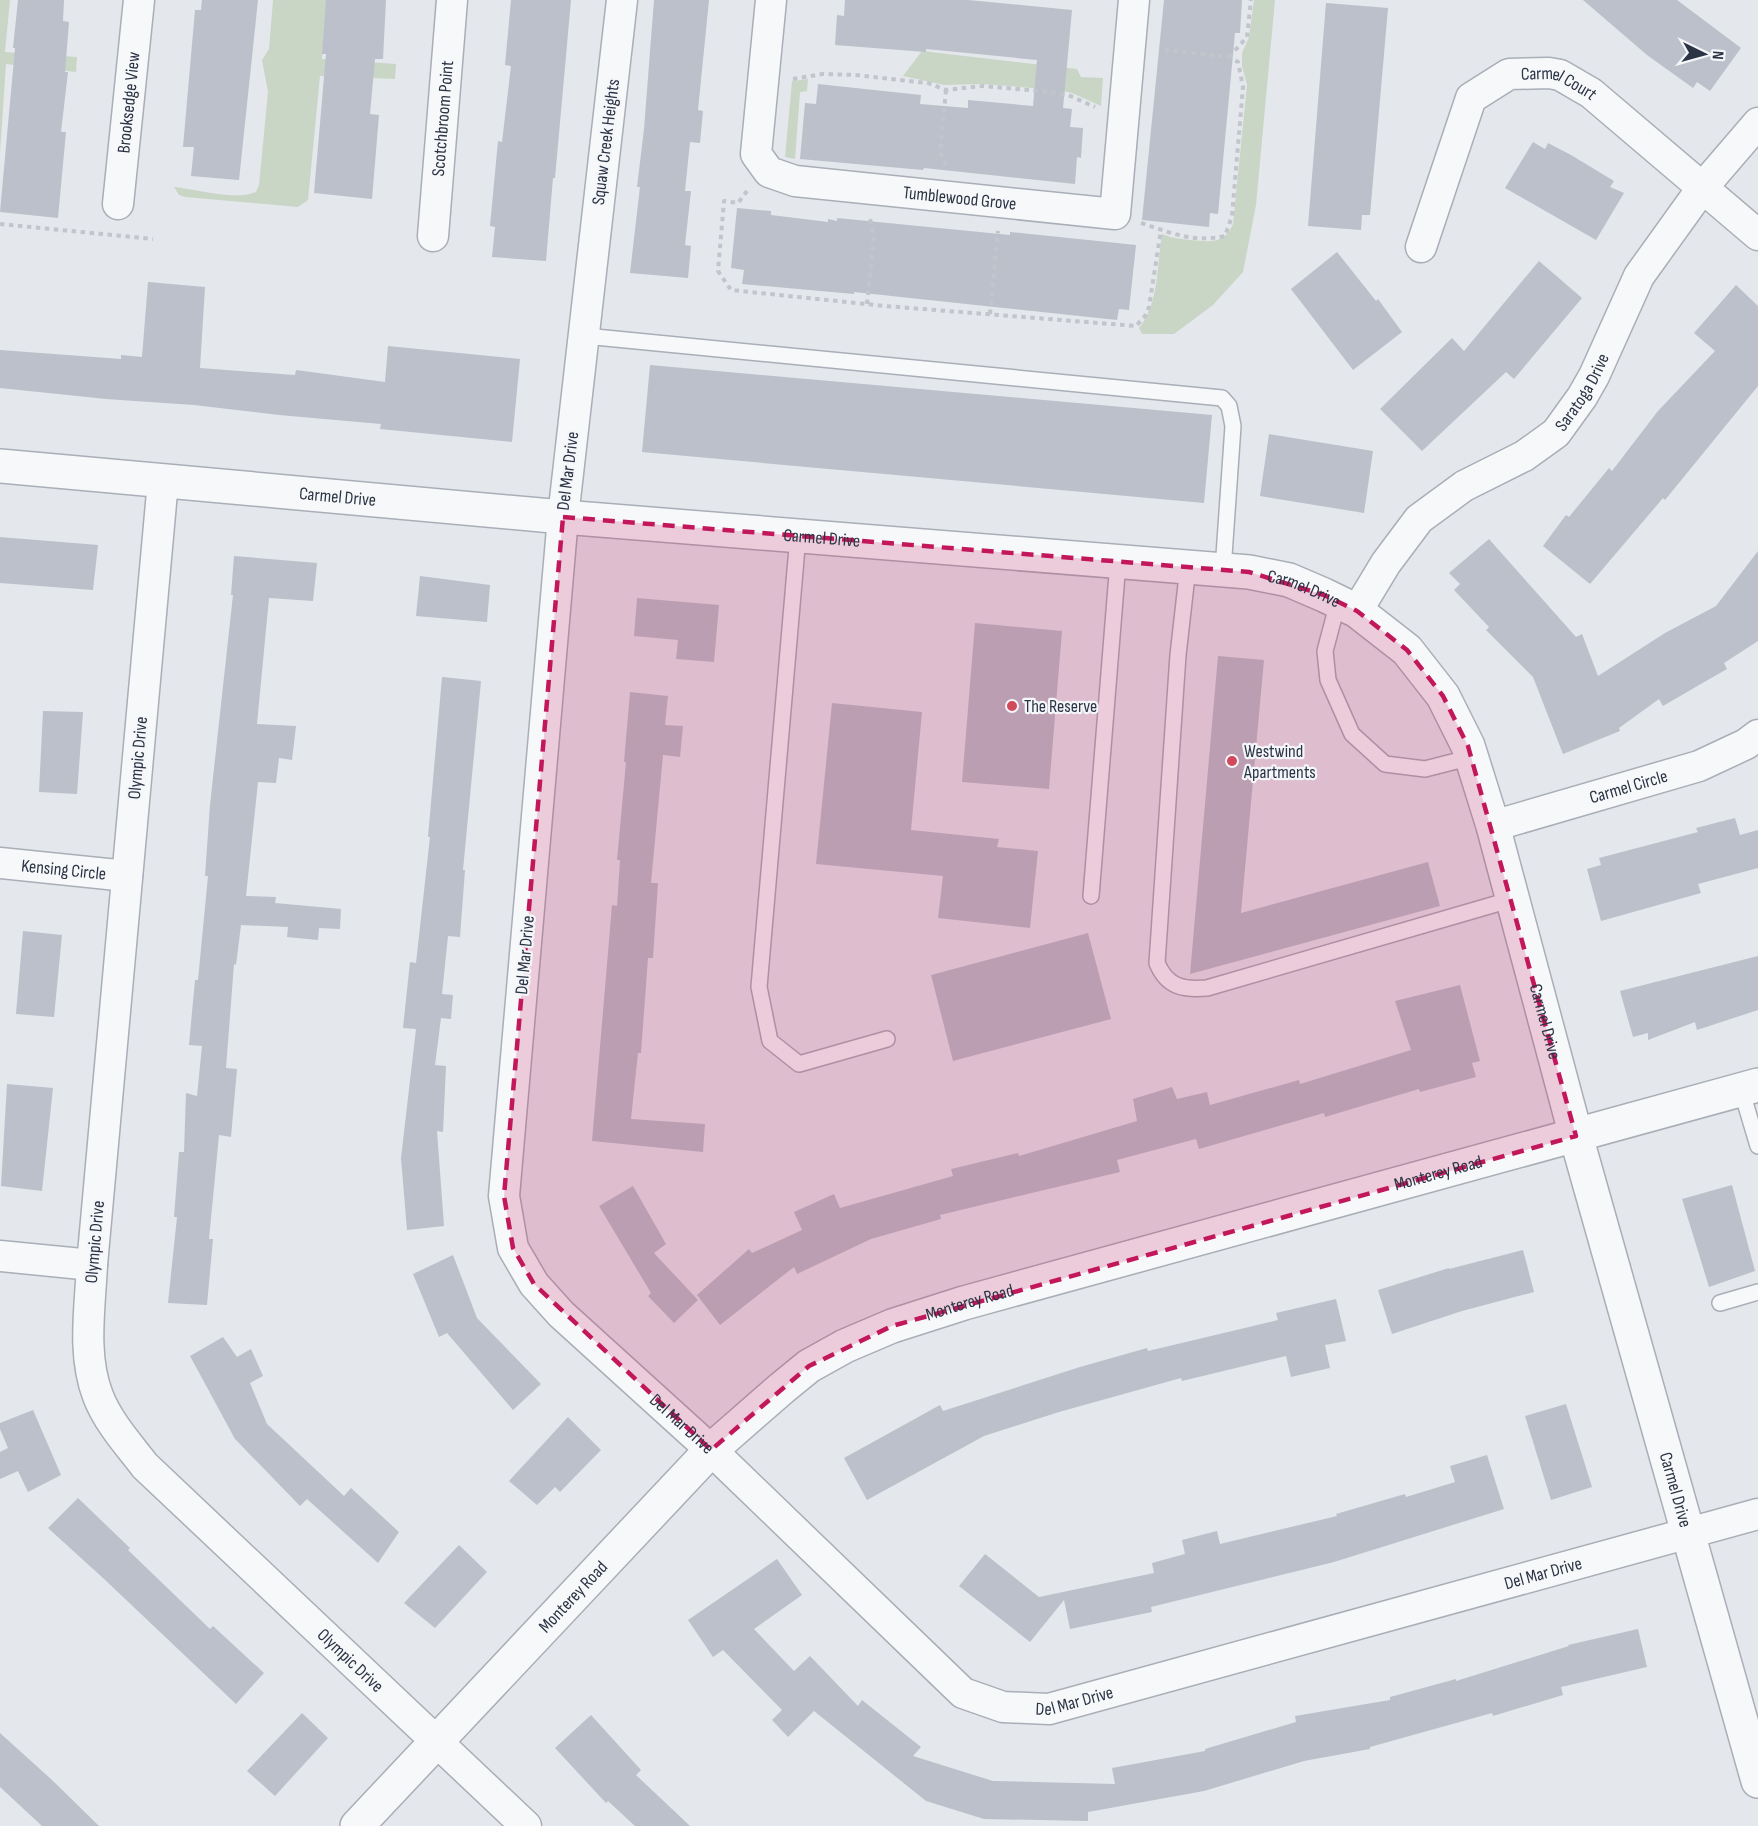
<svg xmlns="http://www.w3.org/2000/svg" width="1758" height="1826" viewBox="0 0 1758 1826" font-family="'Sofia Sans Condensed',sans-serif">
	<style>
		.green { fill: #c9d6c5 }
		.building { fill: #bbc0ca }
		.lines { fill: none; stroke-linecap: round; stroke-linejoin: round }
		.service-casing { stroke: #a9aeb7; stroke-width: 18 }
		.minor-casing { stroke: #a9aeb7; stroke-width: 33 }
		.tertiary-casing { stroke: #a9aeb7; stroke-width: 36 }
		.path { stroke: #c2c5cb; stroke-width: 4; stroke-dasharray: 4.5 4.5; stroke-linecap: butt }
		.service { stroke: #f7f8fa; stroke-width: 15 }
		.minor { stroke: #f7f8fa; stroke-width: 30 }
		.tertiary { stroke: #f7f8fa; stroke-width: 33 }
		.marked { fill: #c2185b; fill-opacity: 0.2; stroke: #c2185b; stroke-width: 4.5; stroke-dasharray: 12 8; stroke-linejoin: round }
		.poi-dot { fill: #d1495b; stroke: #f4f6f9; stroke-width: 2 }
		.labels { text-anchor: middle; dominant-baseline: central; stroke-width: 4.5; stroke-linejoin: round; paint-order: stroke }
		.street-label { font-size: 18px; fill: #2b3445; stroke: #f4f6f9 }
		.poi-label { font-size: 18px; fill: #2b3445; stroke: #f4f6f9; text-anchor: start }
	</style>
	<rect width="100%" height="100%" fill="#e4e7ec"/>
	<g class="green">
		<path d="M 0,0 L 10,0 L 5,52 L 77,57 L 76,72 L 6,64 L 0,153 Z"/>
		<path d="M 273,0 L 327,0 L 322,59 L 396,64 L 395,79 L 320,76 L 308,200 L 298,207 L 185,197 L 179,195 L 174,187 C 197,189 234,201 256,192 L 259,185 L 268,92 L 262,60 L 269,49 Z"/>
		<path d="M 1254,0 L 1275,0 L 1256,205 L 1243,272 L 1213,305 L 1174,334 L 1142,334 L 1139,328 C 1159,304 1157,265 1162,234 C 1171,238 1181,239 1191,240 C 1209,242 1225,244 1233,224 L 1247,85 L 1242,66 L 1242,53 L 1249,37 Z"/>
		<path d="M 922,51 L 1077,69 L 1081,77 L 1103,78 L 1101,106 L 1072,93 L 1058,90 L 982,84 L 944,85 L 903,76 Z"/>
		<path d="M 808,79 L 807,91 L 800,92 L 795,159 L 785,157 L 792,81 Z"/>
	</g>
	<g class="building">
		<path d="M 18,0 L 64,0 L 63,21 L 69,22 L 65,72 L 68,72 L 61,132 L 66,132 L 58,218 L 0,212 L 15,48 L 13,48 Z"/>
		<path d="M 202,0 L 258,0 L 239,180 L 191,176 L 194,147 L 183,147 L 195,10 L 201,10 Z"/>
		<path d="M 326,0 L 386,0 L 383,59 L 375,59 L 370,114 L 379,115 L 372,199 L 314,193 L 326,54 L 322,54 Z"/>
		<path d="M 511,0 L 571,0 L 555,178 L 553,178 L 546,261 L 492,257 L 495,227 L 490,226 L 498,141 L 502,142 L 511,66 L 505,65 Z"/>
		<path d="M 654,0 L 709,0 L 698,110 L 703,111 L 700,143 L 690,142 L 685,191 L 691,191 L 685,245 L 691,246 L 688,278 L 630,273 L 640,187 L 637,187 L 644,129 Z"/>
		<path d="M 845,0 L 968,0 L 1072,10 L 1063,108 L 1072,109 L 1070,127 L 1083,128 L 1081,158 L 1077,157 L 1075,184 L 924,168 L 923,170 L 800,159 L 805,103 L 816,104 L 818,84 L 921,95 L 920,104 L 968,108 L 968,100 L 1033,106 L 1037,60 L 926,49 L 926,52 L 835,45 L 837,15 L 844,16 Z"/>
		<path d="M 1164,0 L 1242,0 L 1240,33 L 1235,33 L 1218,214 L 1210,213 L 1209,227 L 1142,220 Z"/>
		<path d="M 1583,0 L 1677,0 L 1741,48 L 1710,91 L 1697,82 L 1693,88 L 1647,55 Z"/>
		<path d="M 1326,3 L 1388,8 L 1370,215 L 1362,215 L 1361,230 L 1308,226 Z"/>
		<path d="M 1533,142 L 1545,149 L 1548,143 L 1571,155 L 1614,181 L 1610,187 L 1624,193 L 1596,240 L 1505,188 Z"/>
		<path d="M 737,208 L 771,211 L 771,215 L 828,222 L 828,219 L 837,221 L 837,218 L 1010,235 L 1010,232 L 1136,245 L 1129,310 L 1119,309 L 1117,320 L 854,292 L 854,294 L 742,284 L 744,270 L 731,268 Z"/>
		<path d="M 1337,252 L 1376,301 L 1378,299 L 1402,332 L 1353,370 L 1291,289 Z"/>
		<path d="M 1539,261 L 1582,298 L 1514,379 L 1506,372 L 1422,451 L 1380,409 L 1452,338 L 1464,351 Z"/>
		<path d="M 148,282 L 205,287 L 200,368 L 295,375 L 296,370 L 385,382 L 388,346 L 520,359 L 512,442 L 380,429 L 381,424 L 279,415 L 194,405 L 106,399 L 0,388 L 0,350 L 121,359 L 121,355 L 142,357 Z"/>
		<path d="M 1736,285 L 1758,306 L 1758,386 L 1665,500 L 1663,498 L 1590,584 L 1543,546 L 1566,515 L 1569,517 L 1609,468 L 1612,471 L 1658,411 L 1715,351 L 1694,333 Z"/>
		<path d="M 650,365 L 1212,415 L 1204,503 L 642,452 Z"/>
		<path d="M 1269,434 L 1373,451 L 1364,513 L 1260,496 Z"/>
		<path d="M 0,537 L 98,545 L 93,590 L 0,583 Z"/>
		<path d="M 1489,539 L 1576,637 L 1582,634 L 1598,676 L 1665,633 L 1716,606 L 1758,551 L 1758,641 L 1724,663 L 1727,669 L 1706,681 L 1663,706 L 1659,699 L 1619,728 L 1620,731 L 1563,754 L 1533,677 L 1486,630 L 1489,627 L 1454,590 L 1460,584 L 1449,573 Z"/>
		<path d="M 234,556 L 317,563 L 313,601 L 269,598 L 257,724 L 296,726 L 292,760 L 279,758 L 276,783 L 258,782 L 246,896 L 276,897 L 275,903 L 341,909 L 340,929 L 319,928 L 318,940 L 287,937 L 288,927 L 241,925 L 236,965 L 234,964 L 226,1068 L 237,1069 L 231,1137 L 219,1135 L 209,1239 L 213,1239 L 207,1305 L 168,1303 L 177,1217 L 174,1217 L 179,1152 L 184,1152 L 186,1093 L 197,1096 L 202,1046 L 189,1045 L 195,980 L 198,980 L 208,876 L 205,876 L 210,805 L 233,595 L 231,595 Z"/>
		<path d="M 420,576 L 490,585 L 487,622 L 416,616 Z"/>
		<path d="M 637,598 L 719,605 L 714,662 L 676,659 L 678,640 L 634,636 Z"/>
		<path d="M 975,623 L 1062,631 L 1049,789 L 962,782 Z"/>
		<path d="M 1218,656 L 1264,660 L 1241,913 L 1428,862 L 1440,906 L 1190,974 Z"/>
		<path d="M 442,677 L 481,681 L 463,870 L 465,870 L 460,937 L 448,936 L 442,994 L 453,995 L 451,1019 L 441,1018 L 435,1065 L 446,1066 L 443,1132 L 437,1131 L 444,1226 L 407,1230 L 401,1158 L 416,1029 L 403,1028 L 410,962 L 416,963 L 430,837 L 428,837 Z"/>
		<path d="M 630,692 L 668,696 L 665,725 L 683,726 L 680,757 L 663,755 L 651,883 L 658,883 L 653,958 L 648,958 L 641,1053 L 638,1053 L 631,1119 L 705,1124 L 703,1152 L 592,1141 L 612,905 L 617,906 L 620,860 L 617,860 L 626,762 L 624,762 Z"/>
		<path d="M 832,703 L 922,712 L 911,830 L 999,839 L 997,847 L 1038,851 L 1030,928 L 938,918 L 943,876 L 816,864 Z"/>
		<path d="M 43,711 L 83,712 L 77,794 L 39,792 Z"/>
		<path d="M 1735,818 L 1740,835 L 1758,830 L 1758,868 L 1698,884 L 1701,893 L 1601,921 L 1587,869 L 1601,865 L 1599,858 L 1698,832 L 1696,828 Z"/>
		<path d="M 23,931 L 62,935 L 54,1017 L 16,1014 Z"/>
		<path d="M 1088,933 L 1111,1019 L 953,1061 L 931,975 Z"/>
		<path d="M 1758,956 L 1758,1010 L 1697,1030 L 1695,1022 L 1648,1040 L 1648,1033 L 1633,1037 L 1620,991 Z"/>
		<path d="M 1460,985 L 1480,1061 L 1472,1063 L 1476,1077 L 1420,1092 L 1419,1089 L 1325,1117 L 1324,1113 L 1199,1149 L 1196,1139 L 1117,1160 L 1120,1172 L 940,1215 L 941,1219 L 871,1239 L 797,1274 L 794,1267 L 720,1325 L 697,1295 L 749,1249 L 752,1253 L 802,1230 L 794,1212 L 834,1194 L 840,1208 L 953,1176 L 951,1169 L 1018,1153 L 1019,1156 L 1137,1121 L 1133,1099 L 1172,1087 L 1177,1099 L 1207,1092 L 1210,1105 L 1299,1080 L 1300,1084 L 1411,1050 L 1395,1001 Z"/>
		<path d="M 7,1084 L 53,1088 L 42,1191 L 1,1186 Z"/>
		<path d="M 1732,1185 L 1755,1271 L 1709,1287 L 1682,1199 Z"/>
		<path d="M 633,1186 L 666,1244 L 654,1253 L 698,1300 L 674,1323 L 648,1296 L 651,1293 L 599,1206 Z"/>
		<path d="M 1523,1250 L 1534,1292 L 1462,1311 L 1392,1334 L 1378,1290 L 1449,1268 L 1449,1269 Z"/>
		<path d="M 453,1255 L 477,1318 L 541,1384 L 513,1410 L 447,1333 L 439,1337 L 413,1274 Z"/>
		<path d="M 1336,1299 L 1346,1341 L 1325,1345 L 1330,1368 L 1291,1377 L 1286,1356 L 1182,1381 L 1181,1378 L 1059,1412 L 984,1436 L 867,1500 L 844,1458 L 940,1405 L 943,1411 L 1080,1367 L 1147,1348 L 1148,1351 L 1278,1320 L 1276,1313 Z"/>
		<path d="M 223,1337 L 237,1357 L 251,1349 L 263,1376 L 250,1383 L 267,1424 L 344,1496 L 351,1488 L 399,1532 L 378,1563 L 307,1499 L 300,1506 L 235,1439 L 190,1356 Z"/>
		<path d="M 1566,1404 L 1592,1487 L 1551,1500 L 1525,1416 Z"/>
		<path d="M 33,1410 L 61,1475 L 28,1492 L 18,1471 L 0,1479 L 0,1452 L 8,1448 L 0,1429 L 0,1423 Z"/>
		<path d="M 568,1417 L 601,1450 L 560,1492 L 555,1487 L 537,1505 L 509,1481 Z"/>
		<path d="M 1487,1455 L 1504,1509 L 1334,1562 L 1151,1607 L 1152,1612 L 1070,1629 L 1064,1600 L 1030,1642 L 959,1586 L 985,1554 L 1039,1597 L 1154,1573 L 1152,1563 L 1185,1554 L 1182,1540 L 1217,1531 L 1220,1544 L 1337,1516 L 1336,1514 L 1405,1494 L 1406,1497 L 1455,1482 L 1450,1466 Z"/>
		<path d="M 78,1498 L 130,1548 L 128,1550 L 210,1629 L 213,1626 L 264,1673 L 236,1704 L 103,1578 L 48,1528 Z"/>
		<path d="M 459,1545 L 487,1572 L 435,1628 L 404,1603 Z"/>
		<path d="M 777,1559 L 802,1595 L 754,1629 L 794,1671 L 810,1656 L 858,1706 L 862,1700 L 921,1747 L 913,1756 L 993,1781 L 1115,1784 L 1112,1768 L 1205,1751 L 1205,1749 L 1296,1722 L 1295,1716 L 1390,1700 L 1390,1697 L 1456,1679 L 1456,1681 L 1569,1646 L 1568,1645 L 1638,1629 L 1647,1667 L 1561,1687 L 1563,1695 L 1493,1716 L 1492,1713 L 1370,1747 L 1370,1749 L 1304,1761 L 1204,1791 L 1088,1812 L 1088,1821 L 984,1819 L 926,1801 L 814,1711 L 788,1737 L 772,1720 L 782,1710 L 723,1650 L 713,1657 L 688,1620 Z"/>
		<path d="M 302,1713 L 328,1738 L 275,1796 L 247,1771 Z"/>
		<path d="M 591,1715 L 641,1770 L 636,1775 L 690,1826 L 635,1826 L 608,1801 L 606,1803 L 555,1748 Z"/>
		<path d="M 0,1733 L 52,1780 L 99,1826 L 42,1826 L 0,1787 Z"/>
	</g>
	<g class="lines">
		<g class="service-casing">
			<g id="service">
				<path d="M 585,336 L 1222,398 L 1229,406 L 1233,426 L 1223,570"/>
				<path d="M 798,536 L 759,987 L 770,1041 L 799,1064 L 887,1039"/>
				<path d="M 1188,567 L 1178,655 L 1157,963 C 1167,987 1183,990 1207,988 L 1513,899"/>
				<path d="M 1338,602 L 1325,651 L 1328,680 L 1352,734 L 1385,764 L 1425,769 L 1472,757"/>
				<path d="M 1091,896 L 1118,562"/>
				<path d="M 1741,1089 L 1758,1146"/>
				<path d="M 1720,1303 L 1758,1292"/>
			</g>
		</g>
		<g class="minor-casing">
			<g id="minor">
				<path id="s1" d="M 622,0 L 563,517 L 504,1196 L 513,1248 L 534,1284 L 561,1314 L 711,1450 L 963,1693 L 1003,1707 L 1049,1709 L 1758,1514"/>
				<path id="s2" d="M 771,0 L 756,154 L 769,172 L 795,181 L 1115,214 L 1134,0"/>
				<path id="s3" d="M 118,204 L 139,0"/>
				<path id="s4" d="M 433,236 L 452,0"/>
				<path id="s5" d="M 1421,247 L 1471,98 L 1509,74 L 1549,73 L 1560,75 L 1591,93 L 1758,235"/>
				<path id="s6" d="M 163,481 L 92,1265 C 90,1308 82,1355 98,1396 C 108,1422 128,1444 145,1466 L 526,1826"/>
				<path id="s7" d="M 1357,611 L 1386,563 L 1419,519 L 1464,486 L 1524,456 L 1556,433 L 1582,397 L 1594,376 L 1639,276 L 1703,187 L 1758,123"/>
				<path id="s8" d="M 1493,826 L 1699,766 L 1746,744 L 1758,735"/>
				<path id="s9" d="M 0,863 L 127,876"/>
				<path d="M 0,1256 L 92,1265"/>
			</g>
		</g>
		<g class="tertiary-casing">
			<g id="tertiary">
				<path id="s10" d="M 0,466 L 563,517 L 1249,572 L 1289,580 L 1324,595 L 1357,611 L 1407,650 L 1443,696 L 1468,746 L 1493,826 L 1576,1136 L 1758,1781"/>
				<path id="s11" d="M 357,1826 L 711,1450 L 782,1388 L 809,1366 L 845,1346 L 892,1326 L 964,1303 L 1758,1085"/>
			</g>
		</g>
		<g class="path">
			<path d="M 1229,57 L 1247,37 L 1251,0"/>
			<path d="M 793,79 L 822,74 L 856,75 L 928,83 L 946,90 L 983,86 L 1050,92 L 1068,95 L 1095,107"/>
			<path d="M 946,90 L 940,152 L 946,165"/>
			<path d="M 747,191 L 738,203 L 724,201 L 718,271 L 731,290 L 885,306 L 1136,326 L 1145,316 L 1149,307 L 1161,230"/>
			<path d="M 1141,223 C 1172,233 1192,243 1225,236 L 1232,216 L 1243,87 L 1238,62 L 1229,57 L 1159,49"/>
			<path d="M 0,224 L 153,239"/>
			<path d="M 867,304 L 874,236 L 870,219"/>
			<path d="M 990,314 L 998,231"/>
		</g>
		<use href="#service" class="service"/>
		<use href="#minor" class="minor"/>
		<use href="#tertiary" class="tertiary"/>
	</g>
	<path class="marked" d="M 563,517 L 1249,572 L 1324,595 L 1357,611 L 1407,650 L 1443,696 L 1468,746 L 1576,1136 L 892,1326 L 809,1366 L 711,1450 L 534,1284 L 513,1248 L 504,1196 Z"/>
	<g class="poi-dot">
		<circle cx="1012" cy="706" r="6"/>
		<circle cx="1232" cy="761" r="6"/>
	</g>
	<g class="labels">
		<g class="street-label">
			<text stroke="none"><textPath href="#s5" startOffset="254">Carmel Court</textPath></text>
			<text stroke="none"><textPath href="#s3" startOffset="102">Brooksedge View</textPath></text>
			<text stroke="none"><textPath href="#s4" startOffset="118">Scotchbroom Point</textPath></text>
			<text transform="translate(606 142) rotate(-83)">Squaw Creek Heights</text>
			<text stroke="none"><textPath href="#s2" startOffset="370">Tumblewood Grove</textPath></text>
			<text stroke="none"><textPath href="#s7" startOffset="322">Saratoga Drive</textPath></text>
			<text transform="translate(568 471) rotate(-83)">Del Mar Drive</text>
			<text stroke="none"><textPath href="#s10" startOffset="339">Carmel Drive</textPath></text>
			<text stroke="none"><textPath href="#s10" startOffset="825">Carmel Drive</textPath></text>
			<text stroke="none"><textPath href="#s10" startOffset="1311">Carmel Drive</textPath></text>
			<text transform="translate(138 758) rotate(-85)">Olympic Drive</text>
			<text stroke="none"><textPath href="#s8" startOffset="141">Carmel Circle</textPath></text>
			<text stroke="none"><textPath href="#s9" startOffset="64">Kensing Circle</textPath></text>
			<text transform="translate(525 955) rotate(-85)">Del Mar Drive</text>
			<text stroke="none"><textPath href="#s10" startOffset="1833">Carmel Drive</textPath></text>
			<text stroke="none"><textPath href="#s11" startOffset="1305">Monterey Road</textPath></text>
			<text transform="translate(95 1242) rotate(-85)">Olympic Drive</text>
			<text stroke="none"><textPath href="#s11" startOffset="819">Monterey Road</textPath></text>
			<text stroke="none"><textPath href="#s1" startOffset="1500">Del Mar Drive</textPath></text>
			<text stroke="none"><textPath href="#s10" startOffset="2319">Carmel Drive</textPath></text>
			<text stroke="none"><textPath href="#s1" startOffset="2490">Del Mar Drive</textPath></text>
			<text stroke="none"><textPath href="#s11" startOffset="315">Monterey Road</textPath></text>
			<text stroke="none"><textPath href="#s6" startOffset="1287">Olympic Drive</textPath></text>
			<text stroke="none"><textPath href="#s1" startOffset="2004">Del Mar Drive</textPath></text>
		</g>
		<g class="poi-label">
			<text x="1024" y="706">The Reserve</text>
			<text x="1244" y="751">Westwind<tspan x="1244" dy="21">Apartments</tspan></text>
		</g>
	</g>
	<g transform="translate(1704 54) rotate(95)" stroke="#f4f6f9" stroke-width="4.5" paint-order="stroke">
	<path d="M0-4.5L10 22L0 15L-10 22Z" fill="#2b3445"/>
	<text y="-9" font-size="16" font-weight="bold" text-anchor="middle" fill="#2b3445">N</text>
	</g>
</svg>
